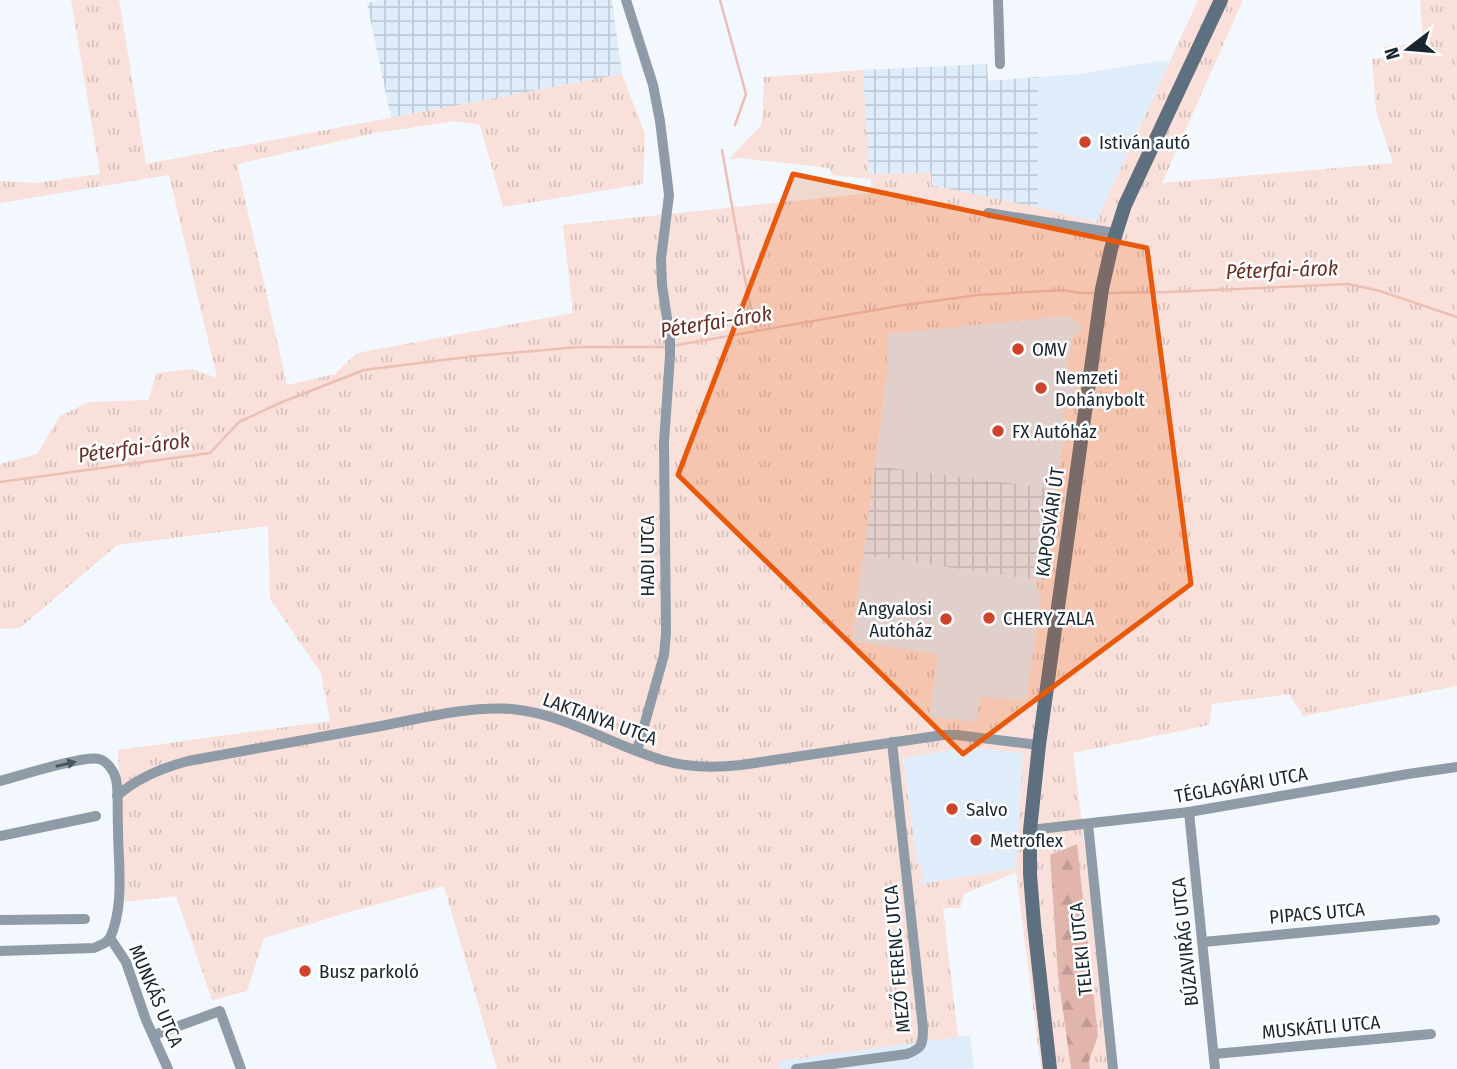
<svg xmlns="http://www.w3.org/2000/svg" width="1457" height="1069" viewBox="0 0 1457 1069" font-family="'Fira Sans Condensed',sans-serif">
	<style>
		.built { fill: #dfedfa }
		.industrial { fill: url(#industrial-grid) }
		.grass { fill: url(#grass-tufts); fill-rule: evenodd }
		.forest { fill: url(#forest-firs) }
		.lines { fill: none; stroke-linecap: round; stroke-linejoin: round }
		.stream { stroke: #ecbfb5; stroke-width: 2.5 }
		.street { stroke: #8f9ca7; stroke-width: 10 }
		.secondary { stroke: #5e7080; stroke-width: 14 }
		.oneway { fill: #495560 }
		.marked { fill: #e8590c; fill-opacity: 0.2; stroke: #e8590c; stroke-width: 5; stroke-linejoin: round }
		.poi-dot { fill: #cf432c; stroke: #fff; stroke-width: 2.5 }
		.labels { text-anchor: middle; dominant-baseline: central; stroke-width: 5; stroke-linejoin: round; paint-order: stroke }
		.poi-label { font-size: 19px; fill: #1a2630; stroke: #fff; text-anchor: start }
		.street-label { font-size: 19px; fill: #1a2630; stroke: #fff }
		.water-label { font-size: 21px; font-style: italic; fill: #672f24; stroke: #fff }
	</style>
	<defs>
		<pattern id="industrial-grid" width="8" height="8" patternUnits="userSpaceOnUse" patternTransform="scale(1.75)"><rect width="8" height="8" fill="#dfedfa"/><path d="M0 4h8M4 0v8" fill="none" stroke="#bfcbd7"/></pattern>
		<pattern id="grass-tufts" width="24" height="20" patternUnits="userSpaceOnUse" patternTransform="scale(1.75)"><rect width="24" height="20" fill="#fae0da"/><path d="M3 7l-1-3M5 7V3M7 7l1-3M15 17l-1-3M17 17v-4M19 17l1-3" fill="none" stroke="#d6c0bb"/></pattern>
		<pattern id="forest-firs" width="22" height="20" patternUnits="userSpaceOnUse" patternTransform="scale(1.75)"><rect width="22" height="20" fill="#e2b5ac"/><path d="M5 1l3.5 6h-7zM16 11l3.5 6h-7z" fill="#c19c94"/></pattern>
	</defs>
	<rect width="100%" height="100%" fill="#f2f8fd"/>
	<g class="built">
		<path d="M 1160,61 L 1169,62 L 1096,222 L 1038,208 L 1038,77 L 1080,74 Z"/>
		<path d="M 1066,316 L 1070,317 L 1081,326 L 1077,335 L 1071,370 L 1073,373 L 1076,386 L 1074,398 L 1058,398 L 1058,402 L 1066,402 L 1063,419 L 1066,420 L 1056,489 L 875,466 L 885,390 L 888,334 Z"/>
		<path d="M 863,555 L 1035,580 L 1041,597 L 1026,701 L 976,722 L 930,717 L 852,641 Z"/>
		<path d="M 969,747 L 1023,753 L 1016,869 L 916,884 L 921,866 L 917,864 L 903,758 Z"/>
		<path d="M 970,1035 L 974,1069 L 779,1069 L 778,1061 Z"/>
	</g>
	<g class="industrial">
		<path d="M 381,0 L 612,0 L 622,74 L 391,118 L 367,3 Z"/>
		<path d="M 987,64 L 988,81 L 1038,77 L 1038,208 L 931,185 L 930,173 L 869,174 L 863,70 Z"/>
		<path d="M 875,466 L 1056,489 L 1044,581 L 863,555 Z"/>
	</g>
	<path class="grass" d="M 71,0 L 119,0 L 146,164 L 622,74 L 645,134 L 643,184 L 503,207 L 480,125 L 455,121 L 375,133 L 237,164 L 287,385 L 335,374 L 357,353 L 573,313 L 563,225 L 871,193 L 871,179 L 832,175 L 829,168 L 739,158 L 729,159 L 762,124 L 764,77 L 863,70 L 869,174 L 931,173 L 931,185 L 1045,209 L 1096,222 L 1198,0 L 1243,0 L 1162,183 L 1393,163 L 1376,111 L 1372,59 L 1383,58 L 1383,47 L 1423,43 L 1420,0 L 1457,0 L 1457,686 L 1303,716 L 1289,694 L 1212,704 L 1209,725 L 1073,753 L 1113,1069 L 1090,1069 L 1089,1061 L 1098,1036 L 1050,855 L 1058,976 L 1071,1069 L 1041,1069 L 1016,872 L 964,894 L 960,908 L 943,908 L 958,1037 L 779,1061 L 779,1069 L 497,1069 L 444,886 L 349,912 L 264,938 L 247,991 L 212,1000 L 176,896 L 125,902 L 118,750 L 330,721 L 321,673 L 270,599 L 268,526 L 117,545 L 20,628 L 0,629 L 0,464 L 37,454 L 60,416 L 89,402 L 148,400 L 157,373 L 193,369 L 217,378 L 169,175 L 0,203 L 0,181 L 35,183 L 100,174 ZM 1066,316 L 1070,317 L 1081,326 L 1080,331 L 1072,339 L 1067,368 C 1078,375 1076,388 1073,398 L 1058,397 L 1058,402 L 1065,403 L 1063,420 L 1066,420 L 1044,580 L 1035,580 L 1041,597 L 1026,700 L 980,697 L 976,722 L 930,717 L 938,654 L 852,641 L 888,366 L 887,361 L 888,334 ZM 969,747 L 1023,753 L 1016,869 L 918,884 L 923,876 L 921,866 L 917,863 L 903,758 Z"/>
	<path class="forest" d="M 1077,844 L 1098,1036 L 1089,1061 L 1090,1069 L 1071,1069 L 1058,976 L 1050,855 Z"/>
	<g class="lines">
		<g class="stream">
			<path d="M 720,0 L 746,94 L 735,125"/>
			<path d="M 722,150 L 747,290 L 756,329"/>
			<path d="M 1105,293 L 1168,292 L 1348,284 L 1380,291 L 1457,317"/>
			<path d="M 672,346 L 898,306 L 978,295 L 1063,290 L 1079,293 L 1095,293"/>
			<path d="M 0,482 L 210,453 L 239,422 L 282,402 L 364,370 L 475,356 L 579,347 L 666,347"/>
		</g>
		<g class="street">
			<path d="M 626,0 L 653,85 L 660,121 L 669,195 L 661,259 L 662,285 L 670,338 L 670,356 L 664,442 L 666,633 L 664,655 L 637,751"/>
			<path d="M 998,0 L 1000,64"/>
			<path d="M 988,213 L 1115,233"/>
			<path d="M 0,781 C 19,776 84,755 99,759 C 107,761 114,771 116,779 C 119,794 117,811 118,827 C 118,863 125,905 110,938"/>
			<path d="M 117,796 C 137,778 162,768 188,761 C 252,750 316,738 381,726 C 423,718 468,706 512,709 C 565,714 611,745 662,760 C 688,768 714,768 741,765 L 943,735 L 957,735 L 1039,745"/>
			<path d="M 1189,812 L 1215,1069"/>
			<path d="M 1088,824 L 1113,1069"/>
			<path d="M 1030,830 L 1189,812 L 1408,774 L 1457,767"/>
			<path d="M 0,836 L 96,816"/>
			<path d="M 0,920 L 85,919"/>
			<path d="M 110,938 L 126,962 L 146,1020 L 168,1069"/>
			<path d="M 1203,942 L 1435,920"/>
			<path d="M 0,951 L 94,948 L 105,943 L 110,938"/>
			<path d="M 154,1035 L 220,1011 L 241,1069"/>
			<path d="M 1214,1054 L 1431,1034"/>
			<path d="M 796,1069 L 907,1054 C 923,1048 923,1044 923,1028 L 892,742"/>
		</g>
		<path class="secondary" d="M 1050,1069 L 1034,924 L 1030,874 L 1030,830 L 1039,745 L 1102,289 L 1111,249 L 1125,205 L 1221,0"/>
	</g>
	<defs><path id="oneway-solid" d="M-6-.8H1V-3.2L6.5 0L1 3.2V.8H-6Z" transform="scale(1.75)"/></defs>
	<use class="oneway" href="#oneway-solid" transform="translate(66 764) rotate(-13)"/>
	<path class="marked" d="M 793,174 L 1147,248 L 1191,584 L 963,754 L 678,475 Z"/>
	<g class="poi-dot">
		<circle cx="1085" cy="142" r="7"/>
		<circle cx="1018" cy="349" r="7"/>
		<circle cx="1041" cy="388" r="7"/>
		<circle cx="998" cy="431" r="7"/>
		<circle cx="989" cy="618" r="7"/>
		<circle cx="946" cy="619" r="7"/>
		<circle cx="952" cy="809" r="7"/>
		<circle cx="976" cy="840" r="7"/>
		<circle cx="305" cy="971" r="7"/>
	</g>
	<g class="labels">
		<g class="poi-label">
			<text x="1099" y="142">Istiván autó</text>
			<text x="1032" y="349">OMV</text>
			<text x="1055" y="377">Nemzeti<tspan x="1055" dy="22">Dohánybolt</tspan></text>
			<text x="1012" y="431">FX Autóház</text>
			<text x="932" y="608" text-anchor="end">Angyalosi<tspan x="932" dy="22">Autóház</tspan></text>
			<text x="1003" y="618">CHERY ZALA</text>
			<text x="966" y="809">Salvo</text>
			<text x="990" y="840">Metroflex</text>
			<text x="319" y="971">Busz parkoló</text>
		</g>
		<g class="street-label">
			<text transform="translate(1050 522) rotate(-82)">KAPOSVÁRI ÚT</text>
			<text transform="translate(647 556) rotate(-90)">HADI UTCA</text>
			<text transform="translate(600 719) rotate(20)">LAKTANYA UTCA</text>
			<text transform="translate(1241 785) rotate(-10)">TÉGLAGYÁRI UTCA</text>
			<text transform="translate(1317 913) rotate(-5)">PIPACS UTCA</text>
			<text transform="translate(1185 942) rotate(-96)">BÚZAVIRÁG UTCA</text>
			<text transform="translate(1081 949) rotate(-96)">TELEKI UTCA</text>
			<text transform="translate(897 959) rotate(-95)">MEZŐ FERENC UTCA</text>
			<text transform="translate(156 996) rotate(67)">MUNKÁS UTCA</text>
			<text transform="translate(1321 1027) rotate(-5)">MUSKÁTLI UTCA</text>
		</g>
		<g class="water-label">
			<text transform="translate(1282 270) rotate(-2)">Péterfai-árok</text>
			<text transform="translate(716 322) rotate(-9)">Péterfai-árok</text>
			<text transform="translate(134 448) rotate(-8)">Péterfai-árok</text>
		</g>
	</g>
	<g transform="translate(1408 49) rotate(254)" stroke="#ffffff" stroke-width="5" paint-order="stroke">
	<path d="M0-5L12 26L0 18L-12 26Z" fill="#1a2630"/>
	<text y="-10" font-size="19" font-weight="bold" text-anchor="middle" fill="#1a2630">N</text>
	</g>
</svg>
